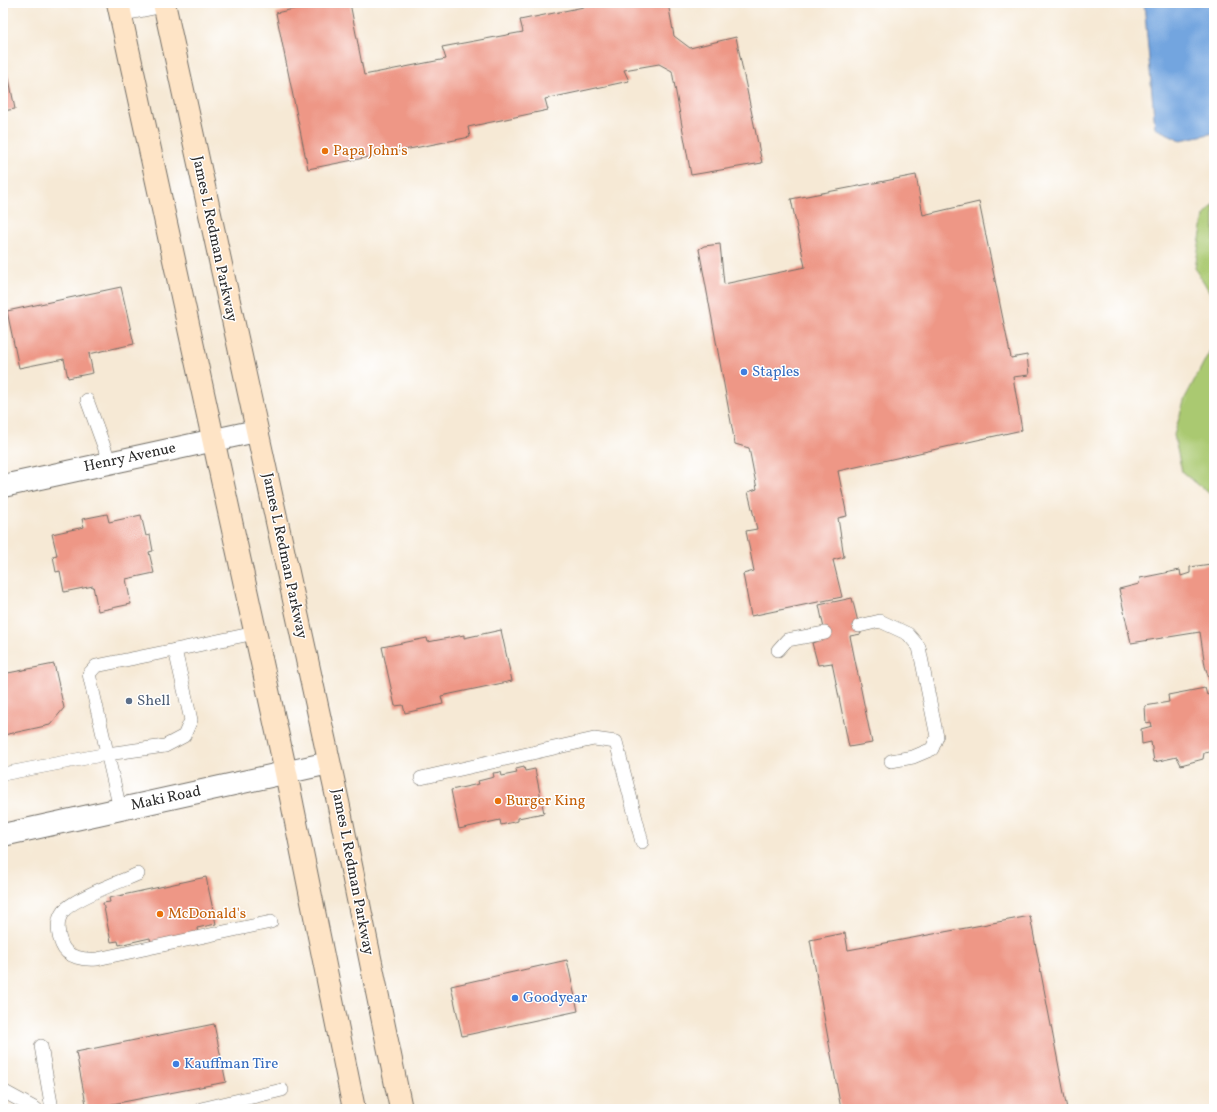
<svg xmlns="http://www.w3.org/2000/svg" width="1217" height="1112" viewBox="0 0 1217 1112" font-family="Vollkorn,serif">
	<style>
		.green { fill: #aac971; stroke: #6a7a4e }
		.water { fill: #73a5df; stroke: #4f6885 }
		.building { fill: #ee9786 }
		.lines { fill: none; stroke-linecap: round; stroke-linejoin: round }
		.lane-casing { stroke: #726e66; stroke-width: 14 }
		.street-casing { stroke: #726e66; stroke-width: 24 }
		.secondary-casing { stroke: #726e66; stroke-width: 24 }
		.lane { stroke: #fff; stroke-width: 13 }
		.street { stroke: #fff; stroke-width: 22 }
		.secondary { stroke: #fee4c6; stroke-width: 22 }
		.food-dot { fill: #e8710a; stroke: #fff; stroke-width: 1.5 }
		.shop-dot { fill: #3f7fe0; stroke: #fff; stroke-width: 1.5 }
		.service-dot { fill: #5c6f8a; stroke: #fff; stroke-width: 1.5 }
		.labels { text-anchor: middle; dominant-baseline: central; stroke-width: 3; stroke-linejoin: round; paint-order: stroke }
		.food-label { font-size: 15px; fill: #c56008; stroke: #fff; text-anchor: start }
		.street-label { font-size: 15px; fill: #2b2b2b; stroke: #fff }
		.shop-label { font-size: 15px; fill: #366cbe; stroke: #fff; text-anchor: start }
		.service-label { font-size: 15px; fill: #4e5e75; stroke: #fff; text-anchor: start }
	</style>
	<rect width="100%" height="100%" fill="#fff"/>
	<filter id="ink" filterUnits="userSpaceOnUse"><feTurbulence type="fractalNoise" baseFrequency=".025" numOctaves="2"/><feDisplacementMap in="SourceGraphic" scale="8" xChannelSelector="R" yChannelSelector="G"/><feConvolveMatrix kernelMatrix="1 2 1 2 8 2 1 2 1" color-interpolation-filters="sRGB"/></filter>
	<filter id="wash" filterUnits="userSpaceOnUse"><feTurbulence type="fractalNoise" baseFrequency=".012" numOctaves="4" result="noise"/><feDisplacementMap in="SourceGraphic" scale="16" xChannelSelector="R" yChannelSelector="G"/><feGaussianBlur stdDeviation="0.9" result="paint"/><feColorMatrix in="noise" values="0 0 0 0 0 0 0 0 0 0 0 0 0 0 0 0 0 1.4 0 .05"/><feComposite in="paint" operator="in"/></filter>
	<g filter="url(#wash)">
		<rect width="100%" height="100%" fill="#f6e9d5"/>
		<g class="green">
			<path d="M 1214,204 L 1214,299 L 1195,268 L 1204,216 Z"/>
			<path d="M 1214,343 L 1214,497 L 1182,472 L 1174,435 L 1185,398 Z"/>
		</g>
		<path class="water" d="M 1144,3 L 1214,3 L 1214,133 L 1181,140 L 1155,128 Z"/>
		<g id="blocks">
			<g class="building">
				<path d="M 320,3 L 350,3 L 364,75 L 446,59 L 442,47 L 523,32 L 520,20 L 603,3 L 668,3 L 674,36 L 690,48 L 736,37 L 762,163 L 691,175 L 672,71 L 659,64 L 624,70 L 629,81 L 545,99 L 548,110 L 468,127 L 470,137 L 308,169 L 276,13 Z"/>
				<path d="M 3,49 L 15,109 L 3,111 Z"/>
				<path d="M 916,175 L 923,215 L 979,202 L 1011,358 L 1027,355 L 1029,375 L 1013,377 L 1022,430 L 838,471 L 847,516 L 838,518 L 844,557 L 833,560 L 842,597 L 751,616 L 743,574 L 754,571 L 746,531 L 757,529 L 748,492 L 757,489 L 749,448 L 735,444 L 699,249 L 704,246 L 720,244 L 724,284 L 805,267 L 791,199 Z"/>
				<path d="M 121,287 L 134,344 L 89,354 L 93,373 L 68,378 L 64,359 L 19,368 L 7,311 Z"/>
				<path d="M 107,514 L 109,522 L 141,515 L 146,536 L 150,535 L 153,551 L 149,552 L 154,573 L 126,579 L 131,604 L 98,611 L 93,586 L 64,592 L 60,571 L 56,572 L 53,556 L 57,555 L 52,534 L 84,527 L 82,519 Z"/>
				<path d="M 1211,564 L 1214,567 L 1214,751 L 1204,753 L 1203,759 L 1181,765 L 1177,757 L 1154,762 L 1151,742 L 1142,744 L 1141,729 L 1152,726 L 1151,722 L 1146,723 L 1145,706 L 1169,702 L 1168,695 L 1205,688 L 1207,695 L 1213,692 L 1205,666 L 1200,632 L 1131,643 L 1119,589 L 1139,584 L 1140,578 L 1180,570 L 1181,576 L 1190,573 L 1190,567 Z"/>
				<path d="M 852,598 L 861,634 L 850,636 L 872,743 L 849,747 L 832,663 L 818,665 L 812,643 L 826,638 L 819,605 Z"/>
				<path d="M 501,630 L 512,681 L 441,696 L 443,704 L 405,713 L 403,705 L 395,706 L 382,647 L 427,638 L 428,642 L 464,635 L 464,638 Z"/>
				<path d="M 54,664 L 64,708 L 50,725 L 4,735 L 3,674 Z"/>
				<path d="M 524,767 L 525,771 L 535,769 L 544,813 L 518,818 L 518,821 L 501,825 L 500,820 L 459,829 L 451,790 L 479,784 L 478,781 L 494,777 L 493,773 L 501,772 L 502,776 L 517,773 L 516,769 Z"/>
				<path d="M 206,877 L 216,924 L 197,928 L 198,934 L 151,944 L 150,938 L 119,945 L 118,941 L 111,942 L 103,903 L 110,902 L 109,898 Z"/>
				<path d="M 1030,916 L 1067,1109 L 841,1109 L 810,940 L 845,933 L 848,950 Z"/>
				<path d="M 567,960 L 578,1011 L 462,1036 L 451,986 Z"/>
				<path d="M 214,1024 L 226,1082 L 87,1109 L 76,1052 Z"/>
			</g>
		</g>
	</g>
	<g filter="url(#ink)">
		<use href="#blocks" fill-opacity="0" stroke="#726e66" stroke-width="1"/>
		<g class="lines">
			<g class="lane-casing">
				<g id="lane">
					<path d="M 120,15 L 164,6"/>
					<path d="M 87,400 L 110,463"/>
					<path d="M 859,626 L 880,621 L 908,634 L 919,647 L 937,737 L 932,749 L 913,757 L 891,761"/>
					<path d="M 778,650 L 787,640 L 825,633"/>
					<path d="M 3,774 L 107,754 L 165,746 L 184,736 L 191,720 L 175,650 L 255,633"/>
					<path d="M 421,778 L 594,739 L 616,742 L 642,842"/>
					<path d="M 120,809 L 89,674 L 96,666 L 175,650"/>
					<path d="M 138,874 C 122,881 71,899 62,913 C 56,922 58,936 62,945 C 67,958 85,960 97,959 L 271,922"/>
					<path d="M 41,1046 L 52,1109"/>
					<path d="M 3,1091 L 36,1109"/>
					<path d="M 201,1109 L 282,1090"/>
				</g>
			</g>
			<g class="street-casing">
				<g id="street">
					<path d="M 3,486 L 256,431"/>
					<path d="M 3,835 L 329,763"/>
				</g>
			</g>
			<g class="secondary-casing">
				<g id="secondary">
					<path d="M 118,3 L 286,773 L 354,1109"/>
					<path d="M 164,3 L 338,802 L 401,1109"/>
				</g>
			</g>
			<use href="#lane" class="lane"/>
			<use href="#street" class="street"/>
			<use href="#secondary" class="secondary"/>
		</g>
	</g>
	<g class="food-dot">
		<circle cx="325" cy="151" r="4"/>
		<circle cx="498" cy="801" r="4"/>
		<circle cx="160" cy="914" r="4"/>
	</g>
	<g class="shop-dot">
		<circle cx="744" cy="372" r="4"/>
		<circle cx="515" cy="998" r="4"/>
		<circle cx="176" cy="1064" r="4"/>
	</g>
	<circle class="service-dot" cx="129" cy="701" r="4"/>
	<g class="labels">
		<g class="food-label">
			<text x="333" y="151">Papa John's</text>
			<text x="506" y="801">Burger King</text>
			<text x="168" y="914">McDonald's</text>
		</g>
		<g class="street-label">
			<text transform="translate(214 239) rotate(78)">James L Redman Parkway</text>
			<text transform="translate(130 458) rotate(-12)">Henry Avenue</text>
			<text transform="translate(284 556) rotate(78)">James L Redman Parkway</text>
			<text transform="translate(166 799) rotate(-12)">Maki Road</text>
			<text transform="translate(352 872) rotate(79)">James L Redman Parkway</text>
		</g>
		<g class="shop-label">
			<text x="752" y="372">Staples</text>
			<text x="523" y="998">Goodyear</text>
			<text x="184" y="1064">Kauffman Tire</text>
		</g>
		<g class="service-label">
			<text x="137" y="701">Shell</text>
		</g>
	</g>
	<rect width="1217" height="1112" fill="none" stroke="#fff" stroke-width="16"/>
</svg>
